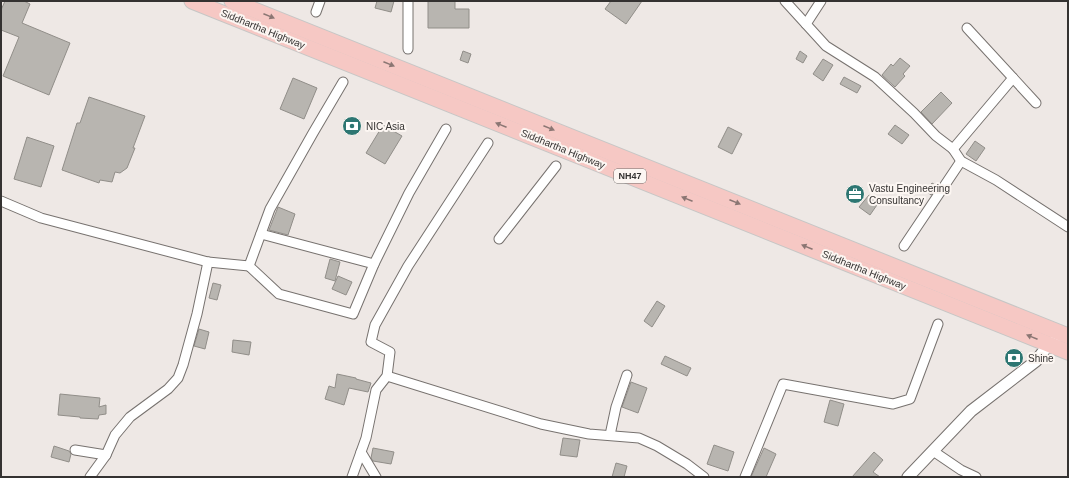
<svg xmlns="http://www.w3.org/2000/svg" width="1069" height="478" viewBox="0 0 1069 478" font-family="Helvetica,sans-serif">
	<style>
		.building { fill: #b8b5b0; stroke: #918e89 }
		.lines { fill: none; stroke-linecap: round; stroke-linejoin: round }
		.minor-casing { stroke: #77726f; stroke-width: 11 }
		.tertiary-casing { stroke: #77726f; stroke-width: 13 }
		.trunk-casing { stroke: #c6c6c5; stroke-width: 17 }
		.minor { stroke: #fff; stroke-width: 9 }
		.tertiary { stroke: #fff; stroke-width: 11 }
		.trunk { stroke: #f6c8c4; stroke-width: 15 }
		.oneway { fill: #8b7673 }
		.labels { text-anchor: middle; dominant-baseline: central; stroke-width: 4; stroke-linejoin: round; paint-order: stroke }
		.shield { fill: #fcf6f2; stroke: #706d6b; stroke-width: 1 }
		.shield-label { font-size: 9px; font-weight: bold; fill: #343231 }
		.street-label { font-size: 10px; fill: #343231; stroke: #fcf6f2 }
		.poi-label { font-size: 10px; fill: #343231; stroke: #fcf6f2; text-anchor: start }
	</style>
	<rect width="100%" height="100%" fill="#eee8e5"/>
	<g class="building">
		<path d="M 5,1 L 24,1 L 30,4 L 22,23 L 70,43 L 49,95 L 3,76 L 19,37 L 1,30 L 1,10 Z"/>
		<path d="M 377,1 L 394,1 L 391,12 L 375,8 Z"/>
		<path d="M 428,1 L 455,1 L 455,9 L 469,9 L 469,28 L 428,28 Z"/>
		<path d="M 611,1 L 642,1 L 626,24 L 605,9 Z"/>
		<path d="M 463,51 L 471,54 L 468,63 L 460,60 Z"/>
		<path d="M 800,51 L 807,56 L 803,63 L 796,59 Z"/>
		<path d="M 900,58 L 910,66 L 903,74 L 905,76 L 895,87 L 882,75 L 891,64 L 893,66 Z"/>
		<path d="M 823,59 L 833,65 L 823,81 L 813,74 Z"/>
		<path d="M 844,77 L 861,86 L 857,93 L 840,84 Z"/>
		<path d="M 293,78 L 317,88 L 304,119 L 280,109 Z"/>
		<path d="M 941,92 L 952,103 L 932,124 L 921,112 Z"/>
		<path d="M 89,97 L 145,116 L 133,148 L 135,148 L 127,168 L 120,173 L 115,172 L 112,182 L 100,180 L 99,183 L 62,170 L 77,123 L 80,123 Z"/>
		<path d="M 383,125 L 402,136 L 385,164 L 366,153 Z"/>
		<path d="M 895,125 L 909,135 L 902,144 L 888,134 Z"/>
		<path d="M 728,127 L 742,134 L 732,154 L 718,147 Z"/>
		<path d="M 27,137 L 54,146 L 41,187 L 14,179 Z"/>
		<path d="M 975,141 L 985,148 L 976,161 L 966,154 Z"/>
		<path d="M 932,183 L 937,186 L 931,195 L 926,191 Z"/>
		<path d="M 869,195 L 879,202 L 870,215 L 859,207 Z"/>
		<path d="M 278,207 L 295,214 L 288,235 L 269,230 Z"/>
		<path d="M 330,259 L 340,262 L 335,281 L 325,278 Z"/>
		<path d="M 338,276 L 352,282 L 346,295 L 332,289 Z"/>
		<path d="M 213,283 L 221,285 L 217,300 L 209,298 Z"/>
		<path d="M 657,301 L 665,306 L 652,327 L 644,321 Z"/>
		<path d="M 199,329 L 209,332 L 205,349 L 194,346 Z"/>
		<path d="M 233,340 L 251,342 L 249,355 L 232,352 Z"/>
		<path d="M 665,356 L 691,368 L 687,376 L 661,364 Z"/>
		<path d="M 337,374 L 356,378 L 356,379 L 371,383 L 368,392 L 349,388 L 344,405 L 325,399 L 329,386 L 335,388 Z"/>
		<path d="M 631,382 L 647,388 L 638,413 L 622,407 Z"/>
		<path d="M 60,394 L 100,398 L 99,407 L 106,405 L 106,414 L 99,415 L 98,419 L 80,418 L 80,417 L 58,415 Z"/>
		<path d="M 830,400 L 844,404 L 838,426 L 824,422 Z"/>
		<path d="M 563,438 L 580,440 L 577,457 L 560,455 Z"/>
		<path d="M 714,445 L 734,452 L 728,471 L 707,464 Z"/>
		<path d="M 54,446 L 69,451 L 71,454 L 69,462 L 51,457 Z"/>
		<path d="M 373,448 L 394,452 L 391,464 L 373,461 L 371,458 Z"/>
		<path d="M 764,448 L 776,454 L 766,477 L 751,477 Z"/>
		<path d="M 874,452 L 883,460 L 873,472 L 880,477 L 852,477 Z"/>
		<path d="M 616,463 L 627,466 L 624,477 L 612,477 Z"/>
	</g>
	<g class="lines">
		<g class="minor-casing">
			<g id="minor">
				<path d="M 408,1 L 408,49"/>
				<path d="M 785,1 L 826,46 L 875,77 L 914,113 L 936,136 L 953,149 L 961,161 L 996,180 L 1068,227"/>
				<path d="M 316,12 L 320,1"/>
				<path d="M 806,24 L 821,1"/>
				<path d="M 967,28 L 1036,103"/>
				<path d="M 953,149 L 1013,78"/>
				<path d="M 1,201 L 41,218 L 208,262 L 249,266 L 270,209 L 313,133 L 343,82"/>
				<path d="M 261,234 L 374,264"/>
				<path d="M 499,239 L 556,166"/>
				<path d="M 904,246 L 961,161"/>
				<path d="M 249,266 L 279,294 L 353,314 L 374,264 L 409,193 L 446,129"/>
				<path d="M 387,376 L 541,424 L 589,434 L 639,438 L 657,446 L 687,464 L 704,477"/>
				<path d="M 610,435 L 616,407 L 627,375"/>
				<path d="M 75,450 L 106,455"/>
				<path d="M 933,451 L 961,470 L 976,477"/>
				<path d="M 361,452 L 376,477"/>
				<path d="M 90,477 L 106,455 L 115,435 L 130,417 L 168,389 L 178,378 L 183,365 L 197,314 L 208,262"/>
				<path d="M 352,477 L 366,438 L 376,390 L 387,376 L 390,352 L 371,342 L 375,325 L 408,266 L 488,143"/>
				<path d="M 745,477 L 783,384 L 893,404 L 910,399 L 938,324"/>
			</g>
		</g>
		<g class="tertiary-casing">
			<path id="tertiary" d="M 908,477 L 971,411 L 1036,361 L 1049,344 L 1054,341"/>
		</g>
		<g class="trunk-casing">
			<g id="trunk">
				<path d="M 192,1 L 1068,352"/>
				<path d="M 232,1 L 1068,336"/>
			</g>
		</g>
		<use href="#minor" class="minor"/>
		<use href="#tertiary" class="tertiary"/>
		<use href="#trunk" class="trunk"/>
	</g>
	<defs><path id="oneway-solid" d="M-6-.8H1V-3.2L6.5 0L1 3.2V.8H-6Z"/></defs>
	<g class="oneway">
		<use href="#oneway-solid" transform="translate(269 16) rotate(22)"/>
		<use href="#oneway-solid" transform="translate(389 64) rotate(22)"/>
		<use href="#oneway-solid" transform="translate(501 125) rotate(-158)"/>
		<use href="#oneway-solid" transform="translate(549 128) rotate(22)"/>
		<use href="#oneway-solid" transform="translate(687 199) rotate(-158)"/>
		<use href="#oneway-solid" transform="translate(735 202) rotate(22)"/>
		<use href="#oneway-solid" transform="translate(807 247) rotate(-158)"/>
		<use href="#oneway-solid" transform="translate(1032 337) rotate(-158)"/>
	</g>
	<defs>
		<g id="bank-disc" transform="scale(1)"><circle r="9.5" fill="#2d7672" stroke="#fcf6f2"/><path d="M-6-4H6V4H-6ZM0-2.3a2.3 2.3 0 1 0 0 4.6a2.3 2.3 0 1 0 0-4.6Z" fill="#fff"/></g>
		<g id="office-disc" transform="scale(1)"><circle r="9.5" fill="#2d7672" stroke="#fcf6f2"/><path d="M-6-3h4V-5.5h4V-3h4V5H-6ZM-1-4.5V-3h2v-1.5ZM-6 0V1H6V0Z" fill="#fff"/></g>
	</defs>
	<g fill-rule="evenodd">
		<use href="#bank-disc" x="352" y="126"/>
		<use href="#office-disc" x="855" y="194"/>
		<use href="#bank-disc" x="1014" y="358"/>
	</g>
	<g class="labels">
		<rect class="shield" x="614" y="169" width="32" height="14" rx="3"/>
		<g class="shield-label">
			<text x="630" y="176">NH47</text>
		</g>
		<g class="street-label">
			<text transform="translate(263 29) rotate(22)">Siddhartha Highway</text>
			<text transform="translate(563 149) rotate(22)">Siddhartha Highway</text>
			<text transform="translate(864 270) rotate(22)">Siddhartha Highway</text>
		</g>
		<g class="poi-label">
			<text x="366" y="126">NIC Asia</text>
			<text x="869" y="188">Vastu Engineering<tspan x="869" dy="12">Consultancy</tspan></text>
			<text x="1028" y="358">Shine</text>
		</g>
	</g>
	<rect width="1069" height="478" fill="none" stroke="#343231" stroke-width="4"/>
</svg>
